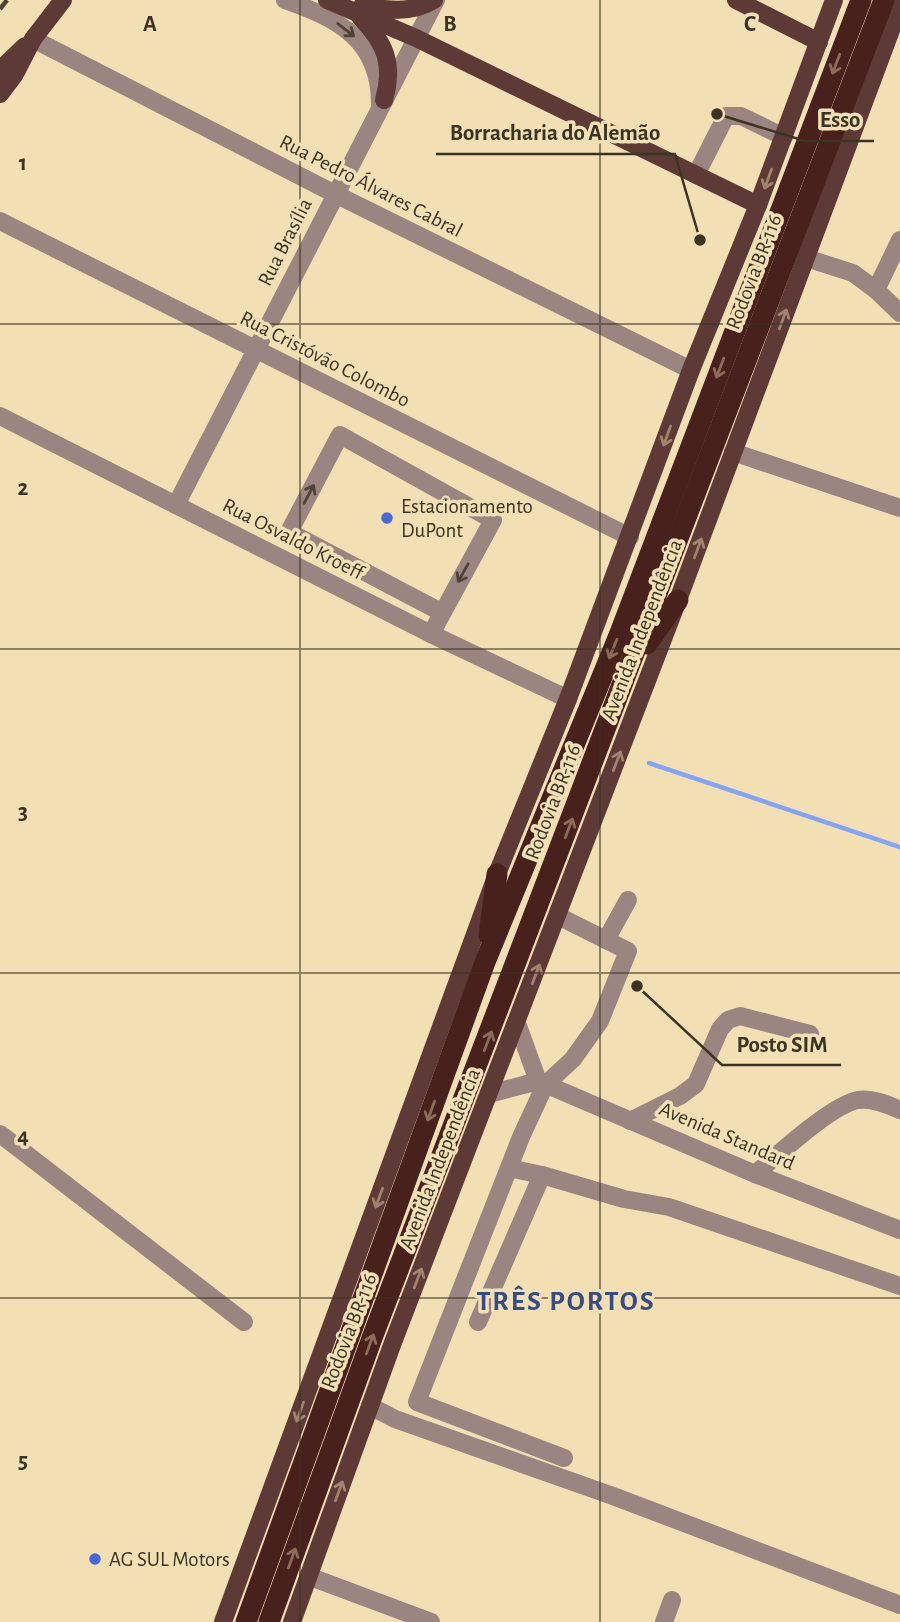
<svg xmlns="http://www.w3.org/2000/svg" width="900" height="1622" viewBox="0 0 900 1622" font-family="'Alegreya Sans',sans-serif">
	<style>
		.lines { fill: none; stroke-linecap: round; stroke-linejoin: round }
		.stream { stroke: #84a4f8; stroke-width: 4.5 }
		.minor { stroke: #9b8581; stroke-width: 18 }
		.major { stroke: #5e3a36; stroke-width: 18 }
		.highway { stroke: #48211c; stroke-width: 21 }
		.rail { stroke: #4e4631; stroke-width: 4.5; stroke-dasharray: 14 7; stroke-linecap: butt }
		.oneway { stroke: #4e4435 }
		.oneway2 { stroke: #8c6d58 }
		.oneway3 { stroke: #a1846e }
		.grid { fill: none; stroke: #3b3422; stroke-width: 2; stroke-opacity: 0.55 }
		.poi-dot { fill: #4668db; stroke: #f2dfb3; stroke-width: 2.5 }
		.labels { text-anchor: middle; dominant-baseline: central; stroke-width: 7; stroke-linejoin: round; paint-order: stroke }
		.street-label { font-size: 21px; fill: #3b3422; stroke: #f2dfb3 }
		.poi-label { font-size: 21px; fill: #3b3422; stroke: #f2dfb3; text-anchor: start }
		.district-label { font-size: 28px; font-weight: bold; letter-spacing: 2px; fill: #374b85; stroke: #f2dfb3 }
		.grid-label { font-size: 23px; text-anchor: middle; font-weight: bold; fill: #3b3422; stroke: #f2dfb3; stroke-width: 7; stroke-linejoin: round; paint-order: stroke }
		.leader { fill: none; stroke: #3b3422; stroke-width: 2.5 }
		.callout-dot { fill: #3b3422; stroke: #f2dfb3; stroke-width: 2.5 }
		.callout-label { font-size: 23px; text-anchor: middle; font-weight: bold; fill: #3b3422; stroke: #f2dfb3; stroke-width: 7; stroke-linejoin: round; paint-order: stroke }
	</style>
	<rect width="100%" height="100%" fill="#f2dfb3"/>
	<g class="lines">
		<path class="stream" d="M 649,763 L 900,847"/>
		<g class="minor">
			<path d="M 285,0 C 339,19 380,40 380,104"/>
			<path d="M 33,39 L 335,194 L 691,370"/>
			<path d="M 696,175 L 726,116 L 741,116 L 784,137"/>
			<path d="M 0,221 L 630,537"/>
			<path d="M 806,258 L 853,273 L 876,290 L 900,240"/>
			<path d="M 876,290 L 900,313"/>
			<path d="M 0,416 L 431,634 L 568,699"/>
			<path d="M 733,452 L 900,508"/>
			<path d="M 176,505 L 436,0"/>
			<path d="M 431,634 L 493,520 L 340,435 L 289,532 L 441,612"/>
			<path d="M 558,916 L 628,951 L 600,1021 L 573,1059 L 545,1085 L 521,1137 L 417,1402 L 564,1458"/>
			<path d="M 606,940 L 628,900"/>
			<path d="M 517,1023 L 538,1081"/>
			<path d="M 489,1094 L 538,1081 L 755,1174 L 900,1230"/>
			<path d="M 630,1121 L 680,1096 L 696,1084 L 720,1029 L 728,1020 L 740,1016 L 810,1034"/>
			<path d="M 0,1134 L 244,1322"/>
			<path d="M 755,1174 C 778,1155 831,1105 858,1100 C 872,1098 887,1104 900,1110"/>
			<path d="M 542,1175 L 624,1199 L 669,1207 L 900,1286"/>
			<path d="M 478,1322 L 542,1175 L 509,1168"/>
			<path d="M 370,1406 L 395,1419 L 613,1496 L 900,1605"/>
			<path d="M 308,1576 L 431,1622"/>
			<path d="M 664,1622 L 672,1600"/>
		</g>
		<g class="major">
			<path d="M 327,0 L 416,38 L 758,205"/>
			<path d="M 736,0 L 819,42"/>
			<path d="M 362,6 C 386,10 412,14 434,0"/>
			<path d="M 360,17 C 386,44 394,64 384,100"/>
			<path d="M 0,70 L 25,46"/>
			<path d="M 0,94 L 15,74 L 33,39 L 63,0"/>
			<path d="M 223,1622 L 497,874 L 568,699 L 691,370 L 758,205 L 834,0"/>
			<path d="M 292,1622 L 392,1345 L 678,600 L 900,6"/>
		</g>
		<g class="highway">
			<path d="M 647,644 L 678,600"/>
			<path d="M 489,935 L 497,874"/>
			<path d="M 246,1622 L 485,962 L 620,633 L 861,0"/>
			<path d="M 269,1622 L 372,1338 L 884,0"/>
		</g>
		<path class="rail" d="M 0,9 L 7,0"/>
	</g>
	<defs><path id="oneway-shaft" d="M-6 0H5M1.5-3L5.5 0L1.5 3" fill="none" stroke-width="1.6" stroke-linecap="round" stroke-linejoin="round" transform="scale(1.75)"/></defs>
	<g class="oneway">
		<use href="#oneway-shaft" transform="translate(346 30) rotate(38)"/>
		<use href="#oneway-shaft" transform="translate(309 494) rotate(-62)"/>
		<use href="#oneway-shaft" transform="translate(463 573) rotate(119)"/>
	</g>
	<g class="oneway2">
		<use href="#oneway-shaft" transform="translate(836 64) rotate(111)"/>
		<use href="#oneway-shaft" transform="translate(720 368) rotate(111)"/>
		<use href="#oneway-shaft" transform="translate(613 649) rotate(112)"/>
		<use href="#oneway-shaft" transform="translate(569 828) rotate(-69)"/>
		<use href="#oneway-shaft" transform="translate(488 1041) rotate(-69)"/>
		<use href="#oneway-shaft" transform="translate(431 1111) rotate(110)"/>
		<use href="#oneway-shaft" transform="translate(370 1344) rotate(-70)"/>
		<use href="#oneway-shaft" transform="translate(292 1558) rotate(-70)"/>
	</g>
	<g class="oneway3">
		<use href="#oneway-shaft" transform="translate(768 179) rotate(110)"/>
		<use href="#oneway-shaft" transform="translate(783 319) rotate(-70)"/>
		<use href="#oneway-shaft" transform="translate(667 436) rotate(110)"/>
		<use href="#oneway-shaft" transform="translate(698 548) rotate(-70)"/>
		<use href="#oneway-shaft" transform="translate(617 761) rotate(-69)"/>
		<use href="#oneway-shaft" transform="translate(536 974) rotate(-69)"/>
		<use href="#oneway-shaft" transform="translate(379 1198) rotate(110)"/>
		<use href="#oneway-shaft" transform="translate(418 1278) rotate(-69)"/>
		<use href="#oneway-shaft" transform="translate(300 1412) rotate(110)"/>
		<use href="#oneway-shaft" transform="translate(339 1491) rotate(-70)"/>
	</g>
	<path class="grid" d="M 300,0 L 300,1622M 600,0 L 600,1622M 0,324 L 900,324M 0,649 L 900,649M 0,973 L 900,973M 0,1298 L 900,1298"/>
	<g class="poi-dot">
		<circle cx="387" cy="518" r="7"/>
		<circle cx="95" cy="1559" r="7"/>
	</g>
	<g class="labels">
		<g class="street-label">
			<text transform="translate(371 186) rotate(27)">Rua Pedro Álvares Cabral</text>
			<text transform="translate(285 242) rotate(-63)">Rua Brasília</text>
			<text transform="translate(754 272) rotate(-69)">Rodovia BR-116</text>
			<text transform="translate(325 359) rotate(27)">Rua Cristóvão Colombo</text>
			<text transform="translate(293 539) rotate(27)">Rua Osvaldo Kroeff</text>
			<text transform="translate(642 630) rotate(-69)">Avenida Independência</text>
			<text transform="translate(553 802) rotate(-69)">Rodovia BR-116</text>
			<text transform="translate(727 1136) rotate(23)">Avenida Standard</text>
			<text transform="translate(440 1159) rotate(-69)">Avenida Independência</text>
			<text transform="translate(349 1331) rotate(-69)">Rodovia BR-116</text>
		</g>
		<g class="poi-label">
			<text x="401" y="506">Estacionamento<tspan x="401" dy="24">DuPont</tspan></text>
			<text x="109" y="1559">AG SUL Motors</text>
		</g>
		<g class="district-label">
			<text x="566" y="1302">TRÊS PORTOS</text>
		</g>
	</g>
	<g class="grid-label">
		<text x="150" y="31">A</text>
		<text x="450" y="31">B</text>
		<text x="750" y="31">C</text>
		<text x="23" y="170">1</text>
		<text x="23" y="495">2</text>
		<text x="23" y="819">3</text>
		<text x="23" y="1143">4</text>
		<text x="23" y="1468">5</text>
	</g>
	<path class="leader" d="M717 114L805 141H874M700 240L675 154H436M637 986L722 1065H841"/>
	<g class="callout-dot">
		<circle cx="717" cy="114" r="7"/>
		<circle cx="700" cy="240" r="7"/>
		<circle cx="637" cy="986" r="7"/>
	</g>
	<g class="callout-label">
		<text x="840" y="127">Esso</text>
		<text x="555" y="140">Borracharia do Alemão</text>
		<text x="782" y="1052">Posto SIM</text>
	</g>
</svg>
